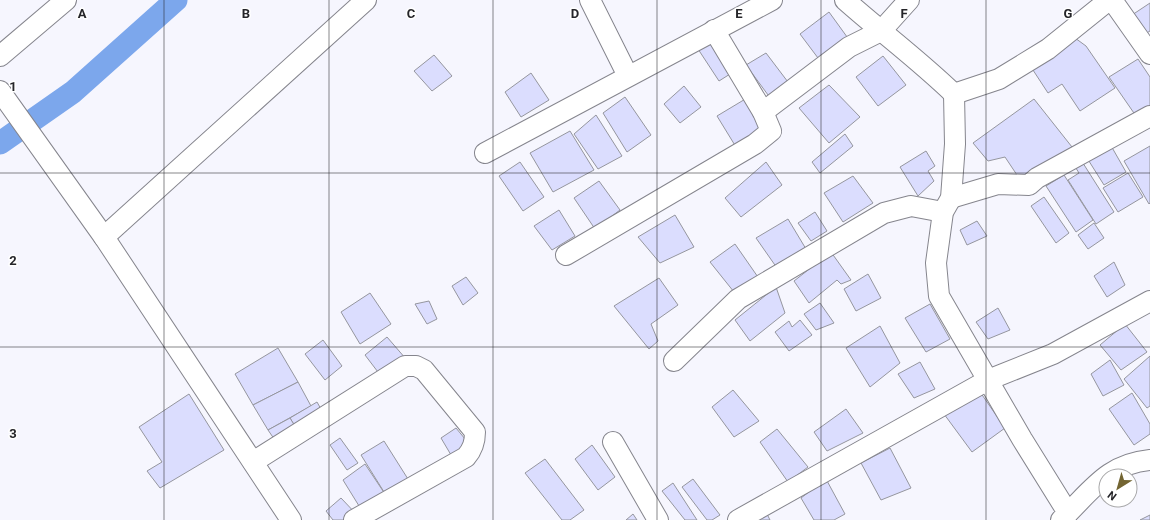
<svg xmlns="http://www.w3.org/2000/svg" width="1150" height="520" viewBox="0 0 1150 520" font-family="Roboto,sans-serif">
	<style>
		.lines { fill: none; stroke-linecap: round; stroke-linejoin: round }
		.canal { stroke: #7ca7ec; stroke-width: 23 }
		.building { fill: #dbddfe; stroke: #95969e }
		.street-casing { stroke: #85858d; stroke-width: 22 }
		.street { stroke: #fff; stroke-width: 20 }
		.grid { fill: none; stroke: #252529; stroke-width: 1; stroke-opacity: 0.55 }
		.grid-label { font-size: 13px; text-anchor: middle; font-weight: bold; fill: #252529; stroke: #fff; stroke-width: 3; stroke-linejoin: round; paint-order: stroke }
	</style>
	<rect width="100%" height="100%" fill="#f6f6fe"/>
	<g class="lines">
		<path class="canal" d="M 0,143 L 73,92 L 176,0"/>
	</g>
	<g class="building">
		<path d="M 1150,3 L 1150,31 L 1145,34 L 1132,15 Z"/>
		<path d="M 829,12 L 850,41 L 821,62 L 800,34 Z"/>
		<path d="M 1075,38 L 1086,46 L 1115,88 L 1080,111 L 1062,84 L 1048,93 L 1031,67 Z"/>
		<path d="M 715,39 L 738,69 L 719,81 L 698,49 Z"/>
		<path d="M 766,53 L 791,86 L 771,99 L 746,65 Z"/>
		<path d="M 434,55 L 452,76 L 432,91 L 414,71 Z"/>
		<path d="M 883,56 L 906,85 L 878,106 L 856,77 Z"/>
		<path d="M 1138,59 L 1150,77 L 1150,109 L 1136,116 L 1109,77 Z"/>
		<path d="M 531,73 L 549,100 L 521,117 L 505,92 Z"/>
		<path d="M 829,85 L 860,117 L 829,143 L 799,108 Z"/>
		<path d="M 684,86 L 701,107 L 680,123 L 664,104 Z"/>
		<path d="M 625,97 L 651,135 L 627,152 L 603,113 Z"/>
		<path d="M 747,98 L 766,130 L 736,147 L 717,116 Z"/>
		<path d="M 1034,99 L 1072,147 L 1019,178 L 1005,157 L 988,161 L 973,143 Z"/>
		<path d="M 596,115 L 622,156 L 598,169 L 574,134 Z"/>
		<path d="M 570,131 L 594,170 L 553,192 L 530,153 Z"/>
		<path d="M 845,134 L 853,146 L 820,173 L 812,162 Z"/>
		<path d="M 1110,144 L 1126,172 L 1104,185 L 1087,158 Z"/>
		<path d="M 1150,146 L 1150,203 L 1149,204 L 1124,161 Z"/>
		<path d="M 926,151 L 935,166 L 928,171 L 934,181 L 918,196 L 900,167 Z"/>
		<path d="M 1081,160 L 1114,212 L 1096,224 L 1068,180 L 1079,173 L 1074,165 Z"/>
		<path d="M 520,162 L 544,197 L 523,211 L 499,176 Z"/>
		<path d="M 766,162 L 782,185 L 741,217 L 725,198 Z"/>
		<path d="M 1128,173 L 1143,197 L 1118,212 L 1103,188 Z"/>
		<path d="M 1064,175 L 1093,220 L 1076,232 L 1046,186 Z"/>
		<path d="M 853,176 L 873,203 L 843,222 L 824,193 Z"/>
		<path d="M 599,181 L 620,210 L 595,229 L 574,198 Z"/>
		<path d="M 1044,197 L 1069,233 L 1056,243 L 1031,206 Z"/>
		<path d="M 559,210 L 575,236 L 552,250 L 534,226 Z"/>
		<path d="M 815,212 L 827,231 L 811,241 L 798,223 Z"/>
		<path d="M 675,215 L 694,247 L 660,263 L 638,237 Z"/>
		<path d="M 788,219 L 806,249 L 777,268 L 756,238 Z"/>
		<path d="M 977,221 L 987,236 L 967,245 L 960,230 Z"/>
		<path d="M 1094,223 L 1104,238 L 1088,249 L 1078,235 Z"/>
		<path d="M 735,244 L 760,280 L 734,292 L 710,262 Z"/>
		<path d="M 831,252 L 851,280 L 841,284 L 837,280 L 809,303 L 794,281 Z"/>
		<path d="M 1114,262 L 1125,285 L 1107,297 L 1094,276 Z"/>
		<path d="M 868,274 L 881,298 L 856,311 L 844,289 Z"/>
		<path d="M 466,277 L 478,293 L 463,305 L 452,286 Z"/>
		<path d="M 659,278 L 678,305 L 651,324 L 658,341 L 649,349 L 614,306 Z"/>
		<path d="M 776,287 L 785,313 L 750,341 L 735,320 Z"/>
		<path d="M 370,293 L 391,324 L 360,344 L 341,312 Z"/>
		<path d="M 429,301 L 437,319 L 427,324 L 415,304 Z"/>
		<path d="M 820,303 L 834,323 L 816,330 L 804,314 Z"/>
		<path d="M 930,304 L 950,339 L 926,352 L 905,318 Z"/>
		<path d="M 998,308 L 1010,330 L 988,339 L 976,322 Z"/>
		<path d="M 800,320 L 812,335 L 789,351 L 775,332 L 789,321 L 792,327 Z"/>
		<path d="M 1125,324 L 1147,352 L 1121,370 L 1100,345 Z"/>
		<path d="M 880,326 L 900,363 L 870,387 L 846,348 Z"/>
		<path d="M 387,337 L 406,359 L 381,376 L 365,355 Z"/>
		<path d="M 323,340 L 342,366 L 325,380 L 305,354 Z"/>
		<path d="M 278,348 L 298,382 L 253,405 L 235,374 Z"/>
		<path d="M 1150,356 L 1150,406 L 1147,408 L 1124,379 Z"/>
		<path d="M 1110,360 L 1124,385 L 1103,396 L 1091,374 Z"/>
		<path d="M 920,362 L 935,389 L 914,398 L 898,374 Z"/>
		<path d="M 298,382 L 311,406 L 268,430 L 253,405 Z"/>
		<path d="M 978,389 L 1005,428 L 972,452 L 944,414 Z"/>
		<path d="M 733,390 L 759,421 L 734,437 L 712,407 Z"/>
		<path d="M 1132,393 L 1150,424 L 1150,434 L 1134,445 L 1109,409 Z"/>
		<path d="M 189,394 L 224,450 L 160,488 L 147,471 L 162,462 L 139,427 Z"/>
		<path d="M 317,402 L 330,425 L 304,441 L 290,418 Z"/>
		<path d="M 846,409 L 863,433 L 827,451 L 814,432 Z"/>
		<path d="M 290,418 L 304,441 L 283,452 L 268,430 Z"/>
		<path d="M 456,428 L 470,445 L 454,460 L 441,438 Z"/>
		<path d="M 777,429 L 808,467 L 788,482 L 760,442 Z"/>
		<path d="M 340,438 L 358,463 L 347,470 L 330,445 Z"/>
		<path d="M 384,441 L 413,487 L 389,500 L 361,455 Z"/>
		<path d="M 592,445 L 615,477 L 598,490 L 575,459 Z"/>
		<path d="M 890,448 L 911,488 L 881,500 L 861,463 Z"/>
		<path d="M 545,459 L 584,510 L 570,520 L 562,520 L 525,473 Z"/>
		<path d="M 365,464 L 389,500 L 364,514 L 343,480 Z"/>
		<path d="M 693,479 L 720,515 L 712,520 L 707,520 L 682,487 Z"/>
		<path d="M 826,479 L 845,514 L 834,520 L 814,520 L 801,498 Z"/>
		<path d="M 673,483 L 697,520 L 685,520 L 662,491 Z"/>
		<path d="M 341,498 L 359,517 L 354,520 L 333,520 L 326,511 Z"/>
		<path d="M 633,514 L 637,520 L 626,520 Z"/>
		<path d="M 767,514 L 770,520 L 756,520 Z"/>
		<path d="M 1150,515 L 1150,520 L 1140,520 Z"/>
	</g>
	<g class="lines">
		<g class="street-casing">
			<g id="street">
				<path d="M 590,0 L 628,76"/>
				<path d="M 845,0 C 881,32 919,60 954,94"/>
				<path d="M 1112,0 L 1150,54"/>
				<path d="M 0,56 L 66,0"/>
				<path d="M 0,91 L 104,237 L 291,520"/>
				<path d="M 763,112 L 849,47 L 881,31 L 909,0"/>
				<path d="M 485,153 L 772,0"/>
				<path d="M 951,198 L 998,184 L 1029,185 L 1037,178 L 1150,116"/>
				<path d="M 104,237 L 366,0"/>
				<path d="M 566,255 L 755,144 L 771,131 L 763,112 L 714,30"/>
				<path d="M 674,361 L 738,299 L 884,213 L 911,206 L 943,212"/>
				<path d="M 613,442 L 658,520"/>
				<path d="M 253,462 L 405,366 L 416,366 L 424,370 L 475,432 C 475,442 473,449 466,457 L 354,520"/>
				<path d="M 1068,513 C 1095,486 1110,464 1150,460"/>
				<path d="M 738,520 L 988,380 L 1053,354 L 1150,301"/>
				<path d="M 1061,520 L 1068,513 L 1022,439 L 939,296 L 936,263 L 943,212 L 951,198 L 955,144 L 954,94 L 999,79 L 1048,49 L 1109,0"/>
			</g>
		</g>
		<use href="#street" class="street"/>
	</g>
	<path class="grid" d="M 164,0 L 164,520M 329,0 L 329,520M 493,0 L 493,520M 657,0 L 657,520M 821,0 L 821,520M 986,0 L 986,520M 0,173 L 1150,173M 0,347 L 1150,347"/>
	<g class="grid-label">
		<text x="82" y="18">A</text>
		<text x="246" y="18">B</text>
		<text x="411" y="18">C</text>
		<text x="575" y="18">D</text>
		<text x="739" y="18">E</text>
		<text x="904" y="18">F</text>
		<text x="1068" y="18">G</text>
		<text x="13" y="91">1</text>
		<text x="13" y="265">2</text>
		<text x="13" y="438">3</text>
	</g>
	<g transform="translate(1118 488) rotate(217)"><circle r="19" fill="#ffffff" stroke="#a8a8a9"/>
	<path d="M0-3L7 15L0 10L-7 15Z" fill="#736532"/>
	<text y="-6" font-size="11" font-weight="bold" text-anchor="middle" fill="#252529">N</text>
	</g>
</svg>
